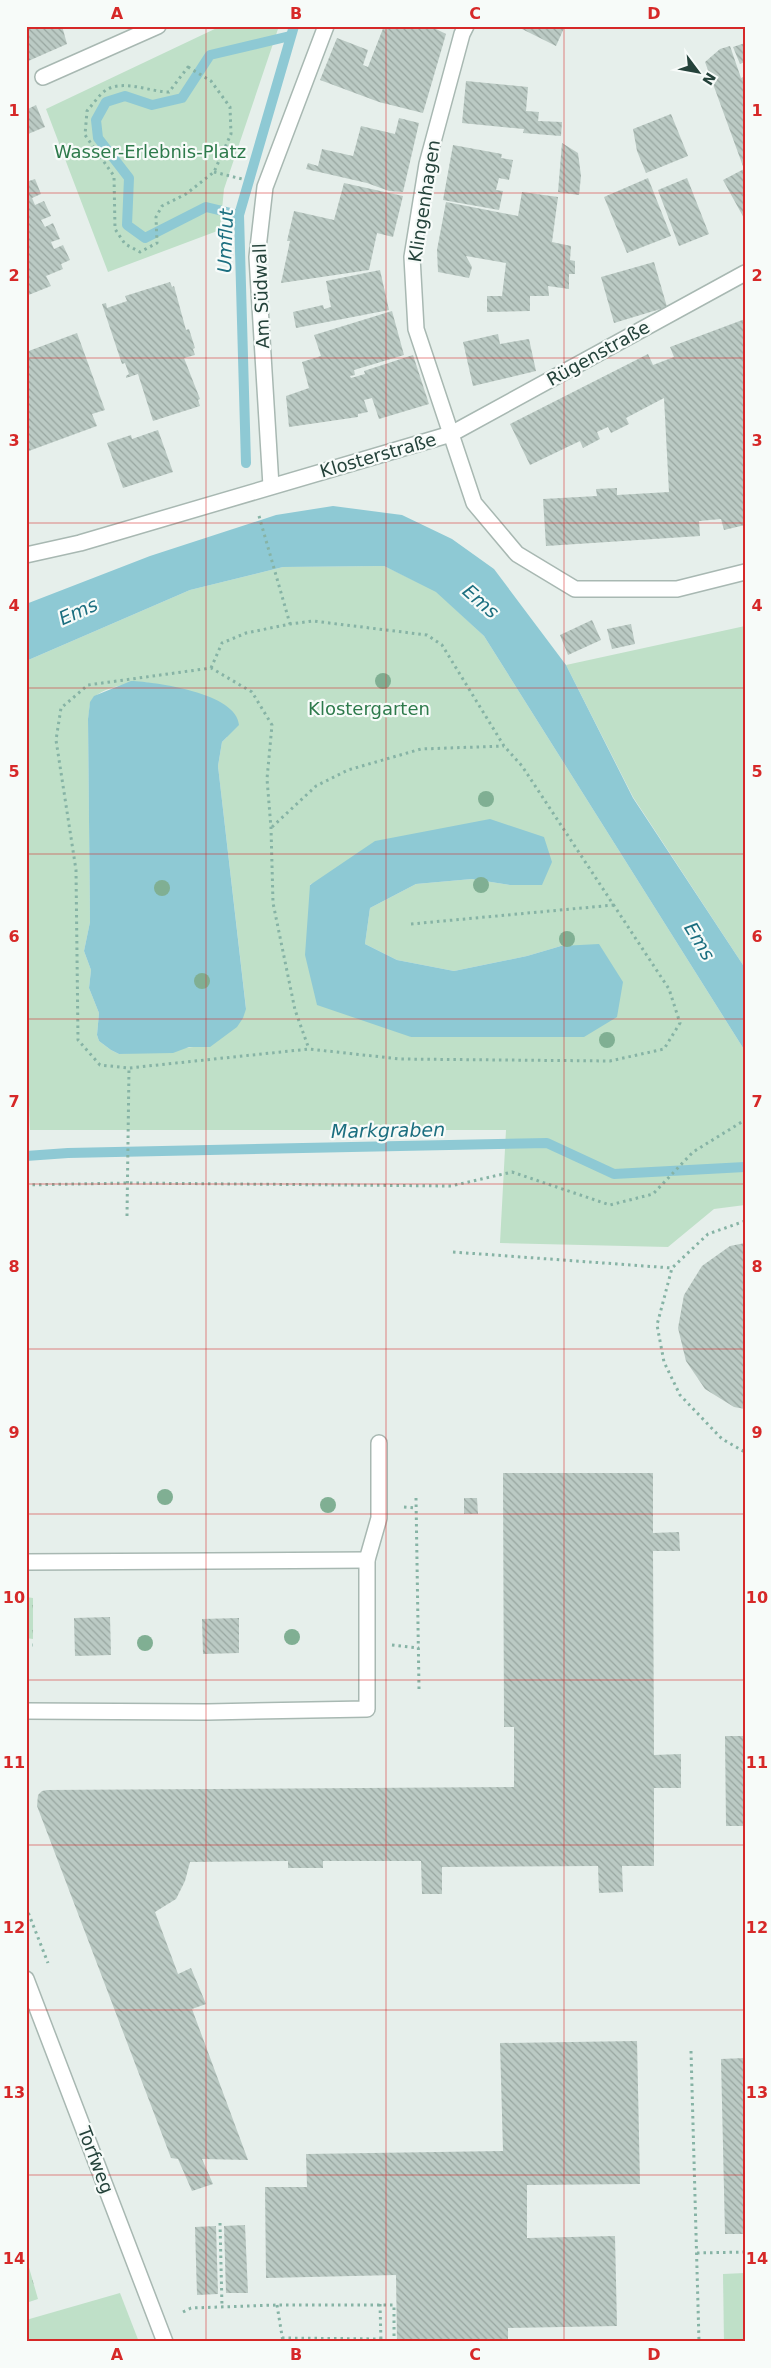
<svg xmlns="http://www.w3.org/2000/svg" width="771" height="2368" viewBox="0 0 771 2368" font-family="'DejaVu Sans',sans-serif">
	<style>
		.grass { fill: url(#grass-tufts) }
		.green { fill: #bfe0c8; fill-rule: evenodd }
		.water { fill: #8ec9d4 }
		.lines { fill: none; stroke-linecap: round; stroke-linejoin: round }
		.stream { stroke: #8ec9d4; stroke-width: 10 }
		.building { fill: url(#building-back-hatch) }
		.lane-casing { stroke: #a8b8b2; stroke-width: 18 }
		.street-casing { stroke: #a8b8b2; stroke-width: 18 }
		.path { stroke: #86b3a5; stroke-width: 3; stroke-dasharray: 2.5 4; stroke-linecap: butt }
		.lane { stroke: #fff; stroke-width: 15 }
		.street { stroke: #fff; stroke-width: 15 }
		.tree { fill: #80af93 }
		.grid { fill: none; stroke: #d62828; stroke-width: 1; stroke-opacity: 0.55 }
		.labels { text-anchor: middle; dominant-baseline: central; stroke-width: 4.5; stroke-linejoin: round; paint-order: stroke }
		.park-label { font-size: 18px; fill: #2d7a4b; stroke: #f7fbf9 }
		.street-label { font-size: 18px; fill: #24423a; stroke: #f7fbf9 }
		.water-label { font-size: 19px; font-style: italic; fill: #1c6f80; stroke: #f7fbf9 }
		.neatline { fill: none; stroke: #d62828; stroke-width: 2 }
		.grid-label { font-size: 16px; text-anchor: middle; font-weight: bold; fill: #d62828 }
	</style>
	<defs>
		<pattern id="grass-tufts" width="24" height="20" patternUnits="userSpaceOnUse" patternTransform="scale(1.25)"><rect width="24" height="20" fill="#bfe0c8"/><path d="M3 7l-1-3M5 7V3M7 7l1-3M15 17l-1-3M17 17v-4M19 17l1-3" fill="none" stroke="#a4c1ad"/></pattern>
		<pattern id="building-back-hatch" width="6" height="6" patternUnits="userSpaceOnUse" patternTransform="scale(1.25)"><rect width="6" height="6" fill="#bbcac4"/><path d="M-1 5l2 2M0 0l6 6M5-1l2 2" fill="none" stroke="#98a6a0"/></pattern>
	</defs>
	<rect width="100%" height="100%" fill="#e6efeb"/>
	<g class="grass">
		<path d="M 26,1597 L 33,1598 L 33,1639 L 26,1638 Z"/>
		<path d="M 26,2257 L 38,2299 L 26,2303 Z"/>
	</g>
	<g class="green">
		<path d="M 221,26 L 279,26 L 224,189 L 220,230 L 108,272 L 46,109 Z"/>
		<path d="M 384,566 L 436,591 L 484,636 L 745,1051 L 745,1205 L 714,1209 L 668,1247 L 500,1243 L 506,1130 L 30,1130 L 26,1027 L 26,661 L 190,590 L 283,567 ZM 143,682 L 154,684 L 227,737 L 222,742 L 218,766 L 246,1008 L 204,1046 L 119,1054 L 111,1050 L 99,1041 L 97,1035 L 99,1013 L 89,988 L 91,970 L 84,951 L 90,922 L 88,719 C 89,714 89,708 90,704 C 95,688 129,683 143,682 ZM 552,862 L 510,885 L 472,879 L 416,884 L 370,908 L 365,944 L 397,960 L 454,971 L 527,956 L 561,946 L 411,1037 L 310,884 Z"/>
		<path d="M 745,626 L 745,968 L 633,797 L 566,665 Z"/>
		<path d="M 745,2273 L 745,2342 L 724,2342 L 723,2274 Z"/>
		<path d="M 120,2293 L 139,2342 L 26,2342 L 26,2320 Z"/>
	</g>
	<g class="water">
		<path d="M 333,506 L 402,515 L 452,539 L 494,569 L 566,665 L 633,798 L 745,968 L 745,1051 L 484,636 L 436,592 L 384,566 L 283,567 L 190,590 L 26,661 L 26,604 L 150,556 L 276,515 Z"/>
		<path d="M 131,681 C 156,682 237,693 239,725 L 222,742 L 218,766 L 246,1009 L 243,1018 L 237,1027 L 210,1047 L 189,1047 L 173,1053 L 119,1054 L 111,1050 L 99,1041 L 97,1035 L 99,1013 L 89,988 L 91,970 L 84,951 L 90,922 L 88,719 L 90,702 L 94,696 Z"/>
		<path d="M 490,819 L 544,837 L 552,862 L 542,885 L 510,885 L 472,879 L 416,884 L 370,908 L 365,944 L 397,960 L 454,971 L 527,956 L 561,946 L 599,944 L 623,982 L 617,1017 L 584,1037 L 411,1037 L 317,1005 L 305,955 L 310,885 L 375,841 Z"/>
	</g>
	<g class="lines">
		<g class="stream">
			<path d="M 239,215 L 206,207 L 145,238 L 127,225 L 129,178 L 98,138 L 96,120 L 106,102 L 125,96 L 152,105 L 182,98 L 210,55 L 290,36"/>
			<path d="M 246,463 L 239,215 L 294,26"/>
			<path d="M 26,1156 L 68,1153 L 547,1143 L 614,1174 L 745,1167"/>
		</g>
	</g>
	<g class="building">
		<path d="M 26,26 L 62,26 L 67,44 L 26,62 Z"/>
		<path d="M 384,26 L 430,26 L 446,34 L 423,113 L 379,102 L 320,80 L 337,38 L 368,50 L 363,65 L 368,67 Z"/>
		<path d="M 516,26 L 565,26 L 556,46 Z"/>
		<path d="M 745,43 L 745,62 L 740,64 L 733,47 Z"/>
		<path d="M 730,46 L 741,78 L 745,76 L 745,220 L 723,180 L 744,169 L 705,62 L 720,49 Z"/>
		<path d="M 466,81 L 528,87 L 526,111 L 539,112 L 538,121 L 562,122 L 561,136 L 523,133 L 524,129 L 462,123 Z"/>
		<path d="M 36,105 L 45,127 L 28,134 L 26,129 L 26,110 Z"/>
		<path d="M 671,114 L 688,156 L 646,173 L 637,151 L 633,129 Z"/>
		<path d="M 399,118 L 419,123 L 403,192 L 389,191 L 367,183 L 306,169 L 308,163 L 318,166 L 322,149 L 353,156 L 361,126 L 395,134 Z"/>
		<path d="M 562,143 L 578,153 L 581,176 L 579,195 L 558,192 Z"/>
		<path d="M 453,145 L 502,154 L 501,158 L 513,160 L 509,180 L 499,178 L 496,190 L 503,191 L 499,210 L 443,200 Z"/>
		<path d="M 648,178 L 671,236 L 627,253 L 604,197 Z"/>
		<path d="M 687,178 L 709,234 L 679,246 L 658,190 Z"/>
		<path d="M 35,179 L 41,194 L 32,198 L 35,205 L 44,201 L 51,216 L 41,220 L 45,227 L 53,223 L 60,239 L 51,242 L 54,249 L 63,245 L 70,260 L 61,264 L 63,269 L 46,276 L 51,286 L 26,296 L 26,182 Z"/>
		<path d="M 344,183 L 403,196 L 393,237 L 377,233 L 369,270 L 281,283 L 290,241 L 287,241 L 294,211 L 334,220 Z"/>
		<path d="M 522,192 L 558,197 L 552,242 L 571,246 L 570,260 L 575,261 L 575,274 L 569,274 L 569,289 L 548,286 L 549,296 L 530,296 L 530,311 L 487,312 L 487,296 L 502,296 L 506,263 L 466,256 L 472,267 L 469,278 L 438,272 L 437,250 L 446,202 L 518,216 Z"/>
		<path d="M 654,262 L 667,307 L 614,323 L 601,277 Z"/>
		<path d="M 380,270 L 389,310 L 296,328 L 293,312 L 323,305 L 324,309 L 331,307 L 326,281 Z"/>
		<path d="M 170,282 L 172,287 L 174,286 L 186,330 L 189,329 L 195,348 L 193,349 L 195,355 L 184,358 L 200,399 L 198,400 L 200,406 L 153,421 L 138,374 L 126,378 L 126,376 L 129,374 L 125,363 L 122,364 L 102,304 L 106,303 L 107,308 L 127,301 L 125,296 Z"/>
		<path d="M 392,311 L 404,355 L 354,370 L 355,375 L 350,376 L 351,378 L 365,374 L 364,371 L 413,355 L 429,404 L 379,419 L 372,398 L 364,400 L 368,412 L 358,414 L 358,417 L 289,427 L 286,396 L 309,388 L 302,362 L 321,356 L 314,335 Z"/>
		<path d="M 745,319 L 745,525 L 724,530 L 721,519 L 699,521 L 700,536 L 546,546 L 543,499 L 597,496 L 596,489 L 617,488 L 617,495 L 669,492 L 664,398 L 626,418 L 629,424 L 611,433 L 608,427 L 597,432 L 600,439 L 583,448 L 580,441 L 530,465 L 510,424 L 648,354 L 653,365 L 674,357 L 670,347 Z"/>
		<path d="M 77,333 L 105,410 L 92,414 L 97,426 L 26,452 L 26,352 Z"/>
		<path d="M 498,334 L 500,344 L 529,339 L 536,371 L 473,386 L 463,342 Z"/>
		<path d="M 158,430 L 173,472 L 123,488 L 107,443 L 131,435 L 132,439 Z"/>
		<path d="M 592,620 L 601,640 L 568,655 L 560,635 Z"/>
		<path d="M 631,624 L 635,644 L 612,649 L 607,629 Z"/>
		<path d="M 745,1243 L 745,1409 L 734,1407 L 705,1389 L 686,1361 L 678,1328 L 684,1295 L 702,1266 L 730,1246 Z"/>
		<path d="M 503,1473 L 653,1473 L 653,1533 L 679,1532 L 680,1551 L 653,1551 L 654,1755 L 681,1754 L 681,1788 L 654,1788 L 654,1866 L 622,1866 L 623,1892 L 599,1893 L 598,1866 L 442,1867 L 442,1894 L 422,1894 L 421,1861 L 323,1861 L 323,1868 L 288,1868 L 288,1861 L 190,1862 L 185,1881 L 176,1899 L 155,1912 L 178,1974 L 191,1968 L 206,2004 L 192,2009 L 248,2160 L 202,2159 L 213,2184 L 192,2191 L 178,2159 L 171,2158 L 37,1806 L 38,1795 L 42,1791 L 47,1790 L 514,1787 L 514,1727 L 504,1727 Z"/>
		<path d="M 464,1498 L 477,1498 L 478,1514 L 464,1514 Z"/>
		<path d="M 110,1617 L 111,1655 L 75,1656 L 74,1618 Z"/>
		<path d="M 239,1618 L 239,1653 L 203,1654 L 202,1619 Z"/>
		<path d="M 725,1736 L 745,1736 L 745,1826 L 726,1826 Z"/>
		<path d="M 637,2041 L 640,2184 L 527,2185 L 527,2238 L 615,2236 L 617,2326 L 508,2328 L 508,2342 L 397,2342 L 396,2275 L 266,2278 L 265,2187 L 307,2187 L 306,2154 L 503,2151 L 500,2043 Z"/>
		<path d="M 745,2058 L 745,2234 L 725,2234 L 721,2059 Z"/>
		<path d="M 245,2225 L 248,2293 L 226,2293 L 224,2226 Z"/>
		<path d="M 216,2226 L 218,2294 L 197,2295 L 195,2227 Z"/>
	</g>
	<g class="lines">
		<g class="lane-casing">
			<g id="lane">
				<path d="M 43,77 L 158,26"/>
				<path d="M 26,1562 L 367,1560"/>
				<path d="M 26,1711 L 207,1712 L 367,1709 L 367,1560 L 379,1518 L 379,1443"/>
			</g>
		</g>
		<g class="street-casing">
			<g id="street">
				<path d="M 466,26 L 462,34 L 427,164 L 412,257 L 416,329 L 474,503 L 517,554 L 575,589 L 677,589 L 745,572"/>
				<path d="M 271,486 L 257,257 L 265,187 L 326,26"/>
				<path d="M 26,555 L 80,543 L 451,434 L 745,273"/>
				<path d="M 26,1979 L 165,2342"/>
			</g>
		</g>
		<g class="path">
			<path d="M 188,67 L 211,81 L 230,107 L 231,134 L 214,172 L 186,194 L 162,206 L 156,217 L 157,243 L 140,252 L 125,244 L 115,229 L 114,176 L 85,135 L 87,111 C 93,104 99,95 106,90 C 124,79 150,92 169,92 Z"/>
			<path d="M 214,172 L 242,179"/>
			<path d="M 259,516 L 290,624"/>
			<path d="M 211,668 L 222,643 L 246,633 L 290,624 L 313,621 L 427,635 L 442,645 L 504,746 L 522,766 L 669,989 L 680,1023 L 664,1049 L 610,1061 L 400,1059 L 309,1049 L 129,1068 L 100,1065 L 78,1040 L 76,870 L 56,740 L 61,708 L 88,685 L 211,668 L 252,692 L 272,725 L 267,779 L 271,828 L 273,903 L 295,1010 L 309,1049"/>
			<path d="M 272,827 L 316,786 L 348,770 L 421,749 L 504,746"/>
			<path d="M 411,924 L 614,905"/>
			<path d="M 26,1185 L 128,1183 L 451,1186 L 512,1172 L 610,1205 L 653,1194 L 693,1152 L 745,1120"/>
			<path d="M 127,1216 L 129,1068"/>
			<path d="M 745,1221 L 708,1234 L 672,1268 L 657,1325 L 664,1362 L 680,1395 L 722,1439 L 745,1452"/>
			<path d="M 453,1252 L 672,1268"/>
			<path d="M 416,1498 L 419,1689"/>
			<path d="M 404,1507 L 416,1508"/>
			<path d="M 26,1645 L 33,1645"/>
			<path d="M 392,1645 L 419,1648"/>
			<path d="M 26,1759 L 30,1759"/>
			<path d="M 26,1907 L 48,1963"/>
			<path d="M 691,2051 L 699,2342"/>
			<path d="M 220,2223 L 222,2307"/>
			<path d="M 697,2253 L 745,2252"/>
			<path d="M 380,2304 L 381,2342"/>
			<path d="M 277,2305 L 283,2342"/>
			<path d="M 183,2312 L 191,2308 L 277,2305 L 394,2305 L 394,2342"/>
			<path d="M 282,2338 L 380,2339"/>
		</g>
		<use href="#lane" class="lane"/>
		<use href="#street" class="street"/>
	</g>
	<g class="tree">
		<circle cx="383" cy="681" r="8"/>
		<circle cx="486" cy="799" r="8"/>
		<circle cx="481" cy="885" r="8"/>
		<circle cx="162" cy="888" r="8"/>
		<circle cx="567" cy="939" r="8"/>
		<circle cx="202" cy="981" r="8"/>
		<circle cx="607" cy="1040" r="8"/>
		<circle cx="165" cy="1497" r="8"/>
		<circle cx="328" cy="1505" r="8"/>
		<circle cx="292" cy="1637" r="8"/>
		<circle cx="145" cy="1643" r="8"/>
	</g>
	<path class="grid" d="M 206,26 L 206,2342M 386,26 L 386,2342M 564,26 L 564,2342M 26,193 L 745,193M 26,358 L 745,358M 26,523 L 745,523M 26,688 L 745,688M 26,854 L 745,854M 26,1019 L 745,1019M 26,1184 L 745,1184M 26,1349 L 745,1349M 26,1514 L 745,1514M 26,1680 L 745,1680M 26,1845 L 745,1845M 26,2010 L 745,2010M 26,2175 L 745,2175"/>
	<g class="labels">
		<g class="park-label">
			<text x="150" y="151">Wasser-Erlebnis-Platz</text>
			<text x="369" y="708">Klostergarten</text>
		</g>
		<g class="street-label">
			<text transform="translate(424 201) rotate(-81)">Klingenhagen</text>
			<text transform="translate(261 296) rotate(-92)">Am Südwall</text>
			<text transform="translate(598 353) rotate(-29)">Rügenstraße</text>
			<text transform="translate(378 455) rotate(-16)">Klosterstraße</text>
			<text transform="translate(96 2160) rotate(69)">Torfweg</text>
		</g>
		<g class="water-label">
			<text transform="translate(225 241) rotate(-88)">Umflut</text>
			<text transform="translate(481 601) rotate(41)">Ems</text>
			<text transform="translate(78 611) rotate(-24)">Ems</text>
			<text transform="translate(700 941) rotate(59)">Ems</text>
			<text transform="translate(388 1130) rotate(-1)">Markgraben</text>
		</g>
	</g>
	<rect width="771" height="2368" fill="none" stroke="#f7fbf9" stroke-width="55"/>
	<g transform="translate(698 72) rotate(122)" stroke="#f7fbf9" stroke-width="4" paint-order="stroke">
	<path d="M0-4L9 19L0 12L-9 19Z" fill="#24423a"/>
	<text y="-8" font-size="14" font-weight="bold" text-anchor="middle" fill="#24423a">N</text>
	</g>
	<rect x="28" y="28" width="716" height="2312" class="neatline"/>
	<g class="grid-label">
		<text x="117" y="19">A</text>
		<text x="296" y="19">B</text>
		<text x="475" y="19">C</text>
		<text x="654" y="19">D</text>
		<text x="14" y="116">1</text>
		<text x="757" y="116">1</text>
		<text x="14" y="281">2</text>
		<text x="757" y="281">2</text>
		<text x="14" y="446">3</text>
		<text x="757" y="446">3</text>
		<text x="14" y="611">4</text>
		<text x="757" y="611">4</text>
		<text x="14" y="777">5</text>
		<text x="757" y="777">5</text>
		<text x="14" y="942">6</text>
		<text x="757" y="942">6</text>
		<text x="14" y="1107">7</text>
		<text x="757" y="1107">7</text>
		<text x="14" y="1272">8</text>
		<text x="757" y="1272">8</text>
		<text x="14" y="1438">9</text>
		<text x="757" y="1438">9</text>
		<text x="14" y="1603">10</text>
		<text x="757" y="1603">10</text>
		<text x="14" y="1768">11</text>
		<text x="757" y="1768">11</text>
		<text x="14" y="1933">12</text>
		<text x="757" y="1933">12</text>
		<text x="14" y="2098">13</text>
		<text x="757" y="2098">13</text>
		<text x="14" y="2264">14</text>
		<text x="757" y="2264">14</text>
		<text x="117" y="2360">A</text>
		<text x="296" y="2360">B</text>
		<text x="475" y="2360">C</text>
		<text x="654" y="2360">D</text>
	</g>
</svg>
